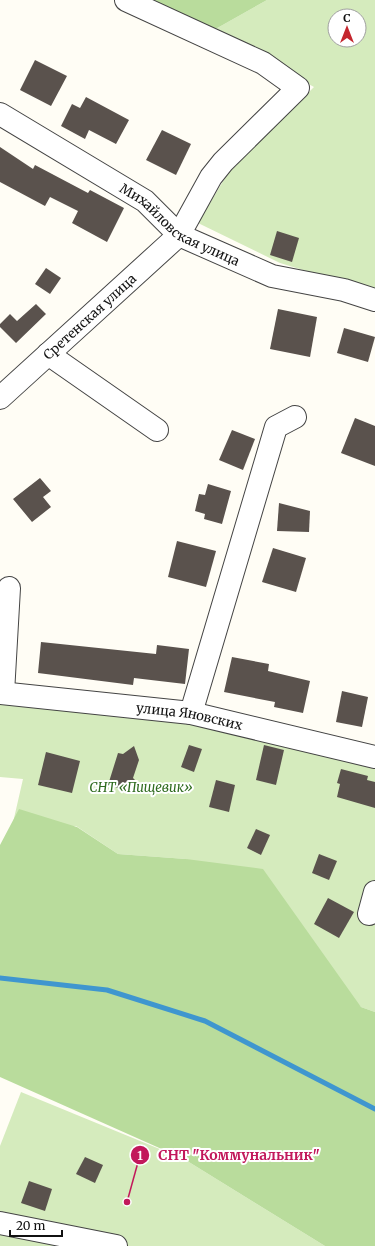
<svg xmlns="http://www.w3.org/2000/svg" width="375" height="1246" viewBox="0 0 375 1246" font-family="Merriweather,serif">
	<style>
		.green { fill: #d5ebbd; fill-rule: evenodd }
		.forest { fill: #b9dc9c }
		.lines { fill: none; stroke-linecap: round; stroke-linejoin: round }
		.stream { stroke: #3f96cf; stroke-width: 5 }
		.building { fill: #5a524d }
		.minor-casing { stroke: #444; stroke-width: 24 }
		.minor { stroke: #fff; stroke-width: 22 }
		.labels { text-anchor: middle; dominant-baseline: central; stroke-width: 4; stroke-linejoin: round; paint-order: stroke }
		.street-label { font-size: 13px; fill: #111; stroke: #fff }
		.park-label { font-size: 13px; font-style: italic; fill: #2f6b1f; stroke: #fff }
		.leader { fill: none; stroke: #c2185b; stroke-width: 1.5 }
		.callout-dot { fill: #c2185b; stroke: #fff; stroke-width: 1.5 }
		.mark-label { font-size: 12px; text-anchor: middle; font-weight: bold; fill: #fff }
		.callout-label { font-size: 14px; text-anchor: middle; font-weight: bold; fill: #c2185b; stroke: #fff; stroke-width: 4; stroke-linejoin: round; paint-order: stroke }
	</style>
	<rect width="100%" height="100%" fill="#fffdf5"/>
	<g class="green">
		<path d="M 267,0 L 375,0 L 375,292 L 280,263 L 198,223 L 228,173 L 314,87 L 212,31 ZM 335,16 L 359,16 L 359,40 L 335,40 Z"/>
		<path d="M 0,703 L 206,724 L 375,769 L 375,1012 L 361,1007 L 186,859 L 118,854 L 76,826 L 12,827 L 23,779 L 0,777 Z"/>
		<path d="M 21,1092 L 184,1159 L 325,1246 L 0,1246 L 0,1146 Z"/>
	</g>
	<g class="forest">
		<path d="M 146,0 L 267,0 L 212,31 Z"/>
		<path d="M 19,809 L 77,827 L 118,854 L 186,859 L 263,869 L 361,1007 L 375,1012 L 375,1246 L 325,1246 L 184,1159 L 0,1077 L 0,845 Z"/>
	</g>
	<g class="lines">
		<path class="stream" d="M 0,978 L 107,990 L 205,1021 L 375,1109"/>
	</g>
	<g class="building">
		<path d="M 35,60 L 67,76 L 51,106 L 20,90 Z"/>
		<path d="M 86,97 L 129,120 L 116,144 L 89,130 L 85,139 L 61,126 L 72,104 L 80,108 Z"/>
		<path d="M 162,130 L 191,144 L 176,175 L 146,160 Z"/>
		<path d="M 0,147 L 33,169 L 35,165 L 88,193 L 90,190 L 124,208 L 107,242 L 72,223 L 78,211 L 50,197 L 45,206 L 0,182 Z"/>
		<path d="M 277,231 L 299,238 L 292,262 L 270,255 Z"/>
		<path d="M 46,268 L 61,278 L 50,294 L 35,284 Z"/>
		<path d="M 36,304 L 46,314 L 16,343 L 0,327 L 0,324 L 10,314 L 17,321 Z"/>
		<path d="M 278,309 L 317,317 L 310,357 L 270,349 Z"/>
		<path d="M 344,328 L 375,337 L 368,362 L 337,353 Z"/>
		<path d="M 355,418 L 375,426 L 375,466 L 341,453 Z"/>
		<path d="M 232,430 L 255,439 L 243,470 L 219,460 Z"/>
		<path d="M 40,478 L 51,491 L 43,497 L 51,507 L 32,522 L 13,499 Z"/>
		<path d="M 208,484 L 231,491 L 222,524 L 204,519 L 205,514 L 195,511 L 199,494 L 205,495 Z"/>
		<path d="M 279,503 L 310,511 L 309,532 L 277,531 Z"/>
		<path d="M 177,541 L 216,551 L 206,587 L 168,577 Z"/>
		<path d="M 273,548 L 306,558 L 296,592 L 262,582 Z"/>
		<path d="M 41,642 L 156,654 L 157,645 L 189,649 L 185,684 L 134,678 L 133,685 L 38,673 Z"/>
		<path d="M 232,657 L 269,664 L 268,671 L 310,681 L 303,713 L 274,707 L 275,702 L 224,692 Z"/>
		<path d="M 342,691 L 368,697 L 362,727 L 336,722 Z"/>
		<path d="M 189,745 L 202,749 L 194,772 L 181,767 Z"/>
		<path d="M 264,745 L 284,750 L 276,785 L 256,780 Z"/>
		<path d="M 134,746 L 139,760 L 133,778 L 141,786 L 130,788 L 129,791 L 108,785 L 118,753 L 123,754 Z"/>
		<path d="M 46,752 L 80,761 L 72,793 L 38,785 Z"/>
		<path d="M 341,769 L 368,776 L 367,780 L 375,782 L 375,808 L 337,797 L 340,784 L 337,783 Z"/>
		<path d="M 216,780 L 235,785 L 229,812 L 209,807 Z"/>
		<path d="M 256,829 L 270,835 L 261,855 L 247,848 Z"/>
		<path d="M 319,854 L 337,861 L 329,880 L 312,873 Z"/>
		<path d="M 328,898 L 354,912 L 339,938 L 314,924 Z"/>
		<path d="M 85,1157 L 103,1165 L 95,1183 L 76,1174 Z"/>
		<path d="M 29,1181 L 52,1189 L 45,1211 L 21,1203 Z"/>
	</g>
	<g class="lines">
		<g class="minor-casing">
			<g id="minor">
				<path id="s1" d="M 0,114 L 145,201 L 179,235 L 272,276 L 344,290 L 375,300"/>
				<path d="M 48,354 L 157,430"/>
				<path id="s2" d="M 0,398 L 179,235 L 211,177 L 223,162 L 298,88 L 263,63 L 126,0"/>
				<path id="s3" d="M 0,693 L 191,713 L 375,757"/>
				<path d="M 3,693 L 9,588"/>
				<path d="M 191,713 L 276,427 L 295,417"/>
				<path d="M 369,914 L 375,892"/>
				<path d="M 0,1223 L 116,1246"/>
			</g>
		</g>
		<use href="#minor" class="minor"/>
	</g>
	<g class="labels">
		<g class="street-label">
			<text stroke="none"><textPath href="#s1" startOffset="212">Михайловская улица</textPath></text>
			<text stroke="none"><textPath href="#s2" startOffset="121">Сретенская улица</textPath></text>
			<text stroke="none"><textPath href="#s3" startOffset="191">улица Яновских</textPath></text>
		</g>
		<g class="park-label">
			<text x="141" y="787">СНТ «Пищевик»</text>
		</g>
	</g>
	<path class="leader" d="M127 1202L140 1155"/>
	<g class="callout-dot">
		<circle cx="127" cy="1202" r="4"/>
		<circle cx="140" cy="1155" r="10"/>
	</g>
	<g class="mark-label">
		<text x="140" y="1160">1</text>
	</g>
	<g class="callout-label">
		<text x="239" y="1160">СНТ "Коммунальник"</text>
	</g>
	<g transform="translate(347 28)"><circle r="19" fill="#ffffff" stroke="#a0a0a0"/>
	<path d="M0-3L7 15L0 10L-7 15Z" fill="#c4262e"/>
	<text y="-6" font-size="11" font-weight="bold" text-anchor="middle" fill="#111111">С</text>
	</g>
	<path d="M10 1230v6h52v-6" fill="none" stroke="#111111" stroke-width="2"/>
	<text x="16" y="1230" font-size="12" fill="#111111" stroke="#ffffff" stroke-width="3" paint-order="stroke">20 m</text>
</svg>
